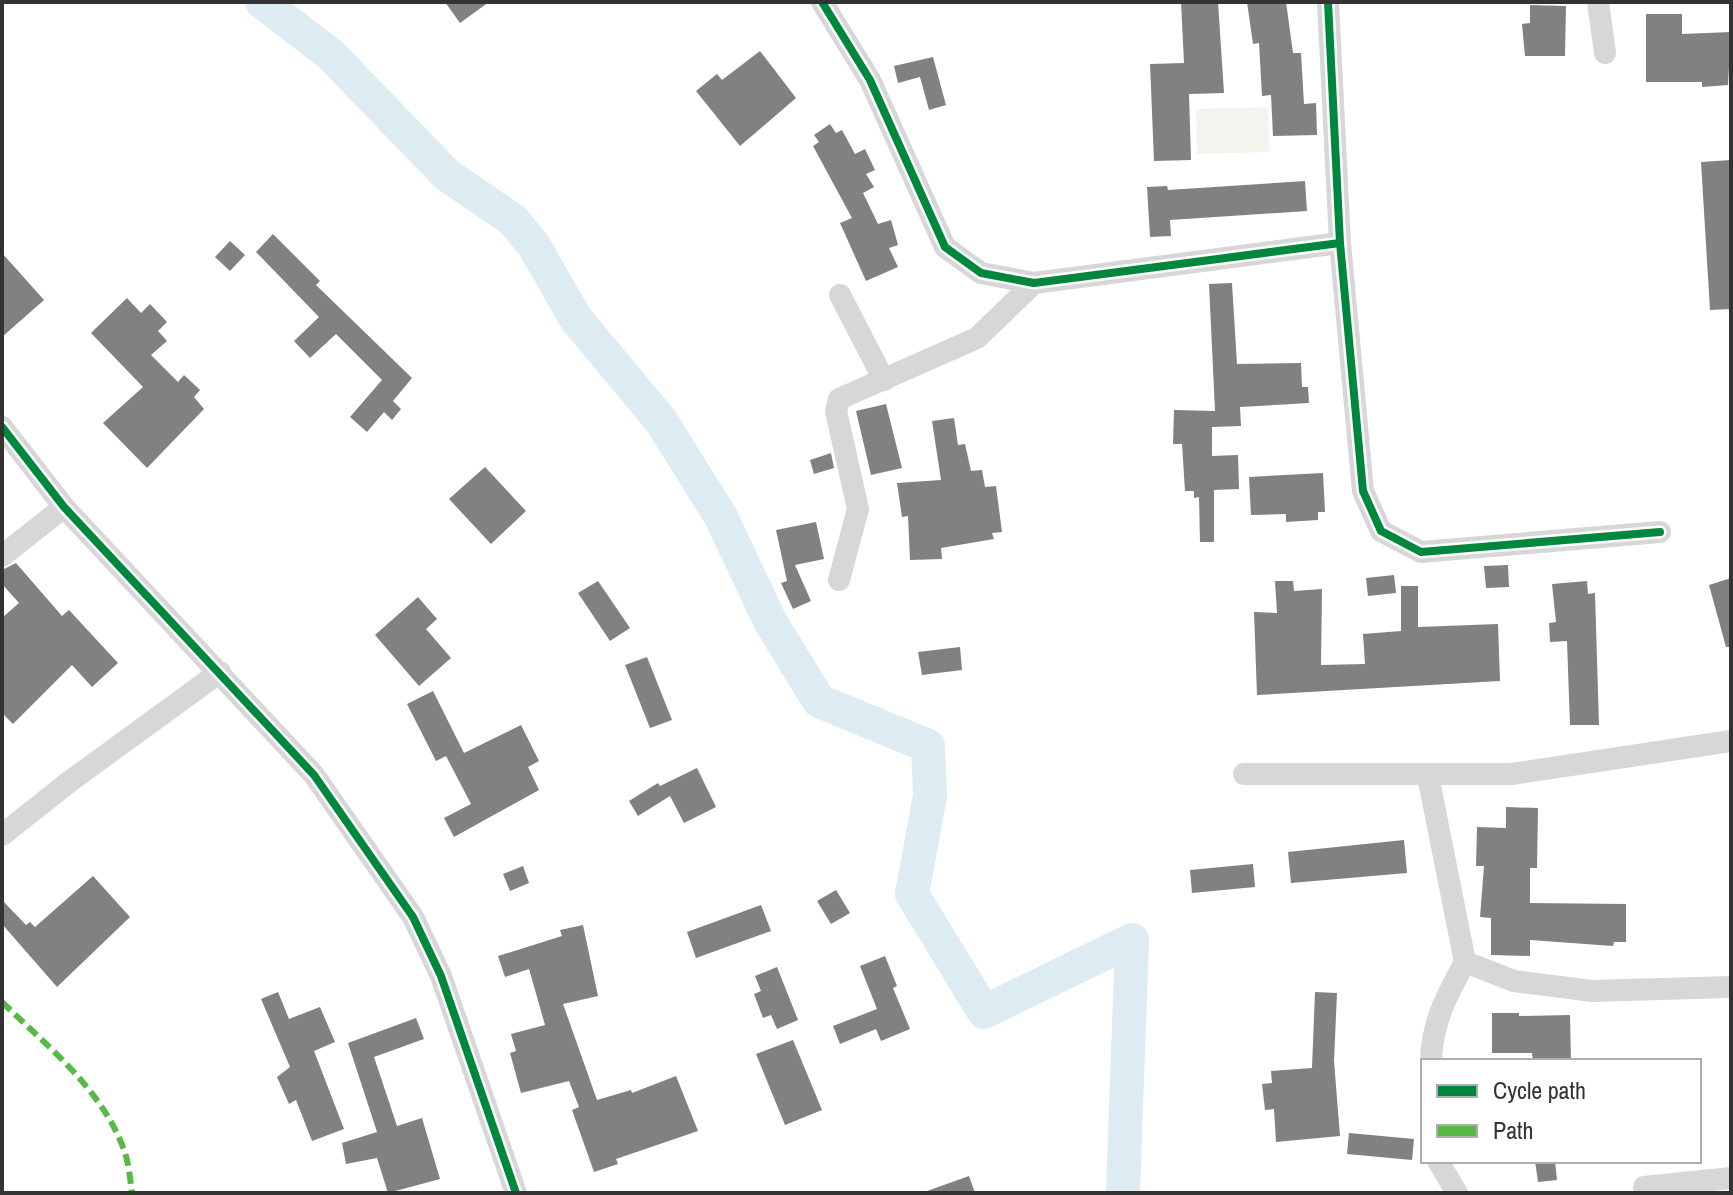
<svg xmlns="http://www.w3.org/2000/svg" width="1733" height="1195" viewBox="0 0 1733 1195" font-family="'Archivo Narrow',sans-serif">
	<style>
		.green { fill: #f1f5ed }
		.lines { fill: none; stroke-linecap: round; stroke-linejoin: round }
		.river { stroke: #ddebf3; stroke-width: 34 }
		.building { fill: #818181 }
		.street { stroke: #d7d7d7; stroke-width: 22 }
		.quiet { stroke: #58b947; stroke-width: 6; stroke-dasharray: 12 6; stroke-linecap: butt }
		.cycleway-casing { stroke: #fff; stroke-width: 13 }
		.cycleway { stroke: #00873e; stroke-width: 8 }
	</style>
	<rect width="100%" height="100%" fill="#fff"/>
	<path class="green" d="M 1268,107 L 1270,152 L 1197,154 L 1196,109 Z"/>
	<g class="lines">
		<path class="river" d="M 262,2 L 330,54 L 447,175 L 513,220 L 534,246 L 576,319 L 661,421 L 721,517 L 770,621 L 819,701 L 928,746 L 930,796 L 912,894 L 984,1012 L 1132,940 L 1123,1193"/>
	</g>
	<g class="building">
		<path d="M 445,2 L 489,2 L 460,23 Z"/>
		<path d="M 1181,2 L 1218,2 L 1224,93 L 1189,94 L 1191,160 L 1154,161 L 1150,64 L 1184,63 Z"/>
		<path d="M 1247,2 L 1286,2 L 1293,53 L 1301,53 L 1304,104 L 1316,103 L 1317,135 L 1273,136 L 1271,95 L 1262,96 L 1259,43 L 1253,44 Z"/>
		<path d="M 1530,5 L 1566,6 L 1565,56 L 1525,56 L 1522,24 L 1530,23 Z"/>
		<path d="M 1646,14 L 1682,14 L 1682,34 L 1731,32 L 1728,85 L 1702,87 L 1702,82 L 1646,82 Z"/>
		<path d="M 760,51 L 796,98 L 740,146 L 696,91 L 717,74 L 722,80 Z"/>
		<path d="M 933,57 L 946,105 L 929,110 L 920,77 L 898,83 L 894,66 Z"/>
		<path d="M 830,124 L 836,133 L 842,130 L 855,154 L 865,149 L 875,170 L 866,174 L 874,187 L 863,193 L 878,224 L 891,220 L 898,245 L 889,248 L 898,267 L 866,281 L 840,223 L 852,218 L 813,146 L 819,142 L 814,135 Z"/>
		<path d="M 1731,160 L 1731,309 L 1710,310 L 1701,162 Z"/>
		<path d="M 1305,181 L 1307,211 L 1170,220 L 1171,236 L 1150,237 L 1147,187 L 1167,186 L 1168,190 Z"/>
		<path d="M 273,234 L 320,281 L 316,285 L 412,378 L 393,401 L 401,409 L 392,420 L 384,412 L 367,432 L 350,417 L 382,380 L 336,334 L 310,358 L 294,341 L 319,317 L 256,252 Z"/>
		<path d="M 230,241 L 245,255 L 230,271 L 215,257 Z"/>
		<path d="M 2,253 L 44,300 L 2,337 Z"/>
		<path d="M 1232,283 L 1237,364 L 1301,363 L 1302,387 L 1308,387 L 1309,403 L 1240,407 L 1241,426 L 1212,427 L 1212,456 L 1238,455 L 1239,489 L 1214,490 L 1214,542 L 1200,542 L 1199,497 L 1194,498 L 1194,491 L 1185,491 L 1182,444 L 1173,444 L 1174,410 L 1215,411 L 1209,284 Z"/>
		<path d="M 127,298 L 141,313 L 150,304 L 167,322 L 158,331 L 167,341 L 151,355 L 178,382 L 184,375 L 200,390 L 194,397 L 204,409 L 147,468 L 103,423 L 143,387 L 91,333 Z"/>
		<path d="M 886,404 L 902,468 L 871,475 L 856,411 Z"/>
		<path d="M 954,418 L 958,445 L 965,444 L 971,471 L 982,470 L 985,487 L 996,486 L 1002,532 L 992,533 L 994,539 L 941,548 L 942,559 L 910,560 L 908,516 L 902,517 L 897,483 L 941,480 L 932,421 Z"/>
		<path d="M 831,453 L 834,468 L 814,474 L 810,460 Z"/>
		<path d="M 485,467 L 526,511 L 491,544 L 449,499 Z"/>
		<path d="M 1323,473 L 1325,512 L 1318,512 L 1318,520 L 1286,522 L 1286,514 L 1251,515 L 1249,477 Z"/>
		<path d="M 816,522 L 824,559 L 795,565 L 811,601 L 793,609 L 781,583 L 787,581 L 776,530 Z"/>
		<path d="M 16,563 L 62,616 L 69,610 L 118,663 L 92,687 L 72,665 L 13,724 L 2,713 L 2,618 L 19,603 L 2,584 L 2,570 Z"/>
		<path d="M 1508,565 L 1509,587 L 1486,588 L 1484,566 Z"/>
		<path d="M 1394,575 L 1396,593 L 1368,596 L 1366,578 Z"/>
		<path d="M 1731,578 L 1731,647 L 1726,647 L 1709,585 Z"/>
		<path d="M 598,581 L 630,628 L 610,641 L 578,593 Z"/>
		<path d="M 1275,581 L 1293,581 L 1294,591 L 1322,589 L 1321,665 L 1365,664 L 1363,634 L 1401,631 L 1401,586 L 1418,586 L 1418,627 L 1498,624 L 1500,681 L 1257,695 L 1254,612 L 1277,613 Z"/>
		<path d="M 1587,581 L 1588,594 L 1595,593 L 1599,725 L 1570,725 L 1567,641 L 1550,642 L 1549,623 L 1556,622 L 1552,584 Z"/>
		<path d="M 418,597 L 437,619 L 426,629 L 451,658 L 419,686 L 375,635 Z"/>
		<path d="M 960,647 L 962,670 L 922,675 L 918,652 Z"/>
		<path d="M 647,657 L 672,720 L 650,728 L 625,665 Z"/>
		<path d="M 433,691 L 464,753 L 521,725 L 539,761 L 528,767 L 539,790 L 454,837 L 444,818 L 471,804 L 446,756 L 436,761 L 407,704 Z"/>
		<path d="M 697,768 L 716,807 L 684,823 L 670,796 L 638,816 L 629,801 L 658,783 L 660,786 Z"/>
		<path d="M 1506,807 L 1538,808 L 1537,868 L 1530,868 L 1530,903 L 1626,904 L 1626,942 L 1614,942 L 1613,946 L 1530,940 L 1530,956 L 1491,955 L 1491,918 L 1480,917 L 1484,866 L 1476,866 L 1477,827 L 1506,828 Z"/>
		<path d="M 1404,840 L 1407,873 L 1291,883 L 1288,852 Z"/>
		<path d="M 1253,864 L 1255,887 L 1192,893 L 1190,870 Z"/>
		<path d="M 523,866 L 529,883 L 510,891 L 503,874 Z"/>
		<path d="M 93,876 L 130,917 L 57,987 L 2,924 L 2,900 L 26,925 L 30,922 L 35,927 Z"/>
		<path d="M 836,890 L 850,913 L 831,924 L 817,901 Z"/>
		<path d="M 761,905 L 771,931 L 696,958 L 687,932 Z"/>
		<path d="M 583,925 L 598,996 L 563,1004 L 597,1100 L 631,1090 L 632,1093 L 676,1076 L 698,1131 L 616,1159 L 618,1164 L 594,1172 L 572,1110 L 579,1107 L 569,1081 L 521,1093 L 510,1053 L 516,1051 L 511,1034 L 545,1025 L 529,969 L 505,977 L 498,956 L 562,936 L 560,930 Z"/>
		<path d="M 885,956 L 897,986 L 893,988 L 910,1029 L 881,1041 L 876,1029 L 840,1044 L 833,1026 L 877,1009 L 860,966 Z"/>
		<path d="M 777,967 L 798,1020 L 777,1029 L 771,1015 L 763,1018 L 754,994 L 761,991 L 755,976 Z"/>
		<path d="M 278,992 L 289,1019 L 320,1007 L 335,1042 L 314,1051 L 344,1129 L 312,1141 L 296,1100 L 289,1104 L 277,1077 L 290,1067 L 261,999 Z"/>
		<path d="M 1315,992 L 1337,993 L 1334,1061 L 1340,1136 L 1276,1142 L 1274,1109 L 1265,1110 L 1262,1084 L 1272,1083 L 1271,1071 L 1312,1068 Z"/>
		<path d="M 1492,1013 L 1519,1013 L 1519,1016 L 1570,1015 L 1571,1061 L 1533,1061 L 1532,1053 L 1492,1053 Z"/>
		<path d="M 416,1018 L 424,1039 L 374,1057 L 397,1126 L 422,1118 L 440,1179 L 388,1193 L 377,1158 L 346,1164 L 342,1143 L 377,1132 L 348,1043 Z"/>
		<path d="M 793,1040 L 822,1110 L 785,1125 L 756,1054 Z"/>
		<path d="M 1349,1133 L 1414,1139 L 1412,1160 L 1347,1154 Z"/>
		<path d="M 1535,1161 L 1555,1161 L 1557,1180 L 1538,1182 Z"/>
		<path d="M 969,1176 L 975,1193 L 928,1193 L 927,1191 Z"/>
	</g>
	<g class="lines">
		<g class="street">
			<path d="M 822,2 L 870,80 L 945,247 L 981,273 L 1034,283 L 1340,243"/>
			<path d="M 1328,2 L 1340,243 L 1363,491 L 1381,531 L 1421,552 L 1660,532"/>
			<path d="M 1598,2 L 1605,53"/>
			<path d="M 840,295 L 884,380"/>
			<path d="M 2,427 L 64,507 L 314,775 L 413,917 L 441,976 L 516,1193"/>
			<path d="M 2,556 L 64,507"/>
			<path d="M 839,580 L 858,509 L 836,411 L 839,399 L 977,338 L 1034,283"/>
			<path d="M 1244,774 L 1512,774 L 1731,741"/>
			<path d="M 1428,776 L 1465,962 C 1447,995 1432,1022 1431,1061"/>
			<path d="M 2,835 L 69,782 L 220,672"/>
			<path d="M 1465,962 L 1514,981 L 1592,991 L 1731,987"/>
			<path d="M 1438,1161 L 1457,1193"/>
			<path d="M 1644,1187 L 1731,1178"/>
		</g>
		<path class="quiet" d="M 2,1002 C 47,1046 102,1089 124,1150 C 129,1163 130,1179 132,1193"/>
		<g class="cycleway-casing">
			<g id="cycleway">
				<path d="M 822,2 L 870,80 L 945,247 L 981,273 L 1034,283 L 1340,243"/>
				<path d="M 1328,2 L 1340,243 L 1363,491 L 1381,531 L 1421,552 L 1660,532"/>
				<path d="M 2,427 L 64,507 L 314,775 L 413,917 L 441,976 L 516,1193"/>
			</g>
		</g>
		<use href="#cycleway" class="cycleway"/>
	</g>
	<rect width="1733" height="1195" fill="none" stroke="#333333" stroke-width="8"/>
	<rect x="1421" y="1059" width="280" height="104" fill="#ffffff" stroke="#adadad" stroke-width="2"/>
	<rect x="1437" y="1085" width="40" height="12" fill="#00873e" stroke="#adadad" stroke-width="2"/>
	<text x="1493" y="1099" font-size="24" fill="#333333">Cycle path</text>
	<rect x="1437" y="1125" width="40" height="12" fill="#58b947" stroke="#adadad" stroke-width="2"/>
	<text x="1493" y="1139" font-size="24" fill="#333333">Path</text>
</svg>
